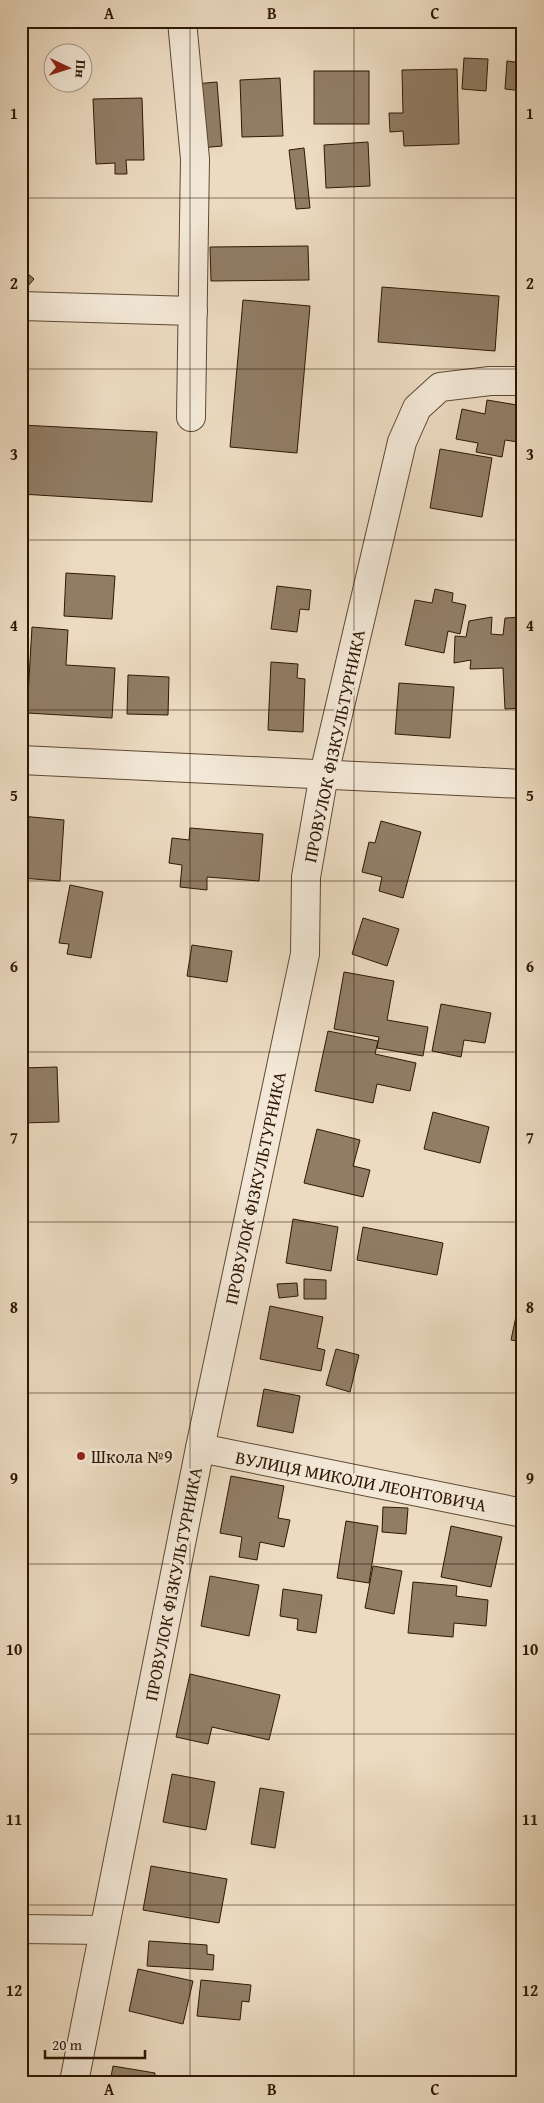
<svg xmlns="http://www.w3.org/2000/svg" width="544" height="2103" viewBox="0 0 544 2103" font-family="'Gentium Book Plus',serif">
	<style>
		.building { fill: #917d66; stroke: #2e1703 }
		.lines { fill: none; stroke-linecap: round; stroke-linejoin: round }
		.minor-casing { stroke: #5e4832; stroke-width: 30 }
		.minor { stroke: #f3e8d7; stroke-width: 28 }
		.grid { fill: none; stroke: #2e1703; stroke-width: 1; stroke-opacity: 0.55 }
		.poi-dot { fill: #8f2418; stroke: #f3e8d7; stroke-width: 2 }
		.labels { text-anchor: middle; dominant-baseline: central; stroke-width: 5; stroke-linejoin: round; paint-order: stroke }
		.street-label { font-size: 18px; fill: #2e1703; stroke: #f3e8d7 }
		.poi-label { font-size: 18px; fill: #2e1703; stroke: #f3e8d7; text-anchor: start }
		.neatline { fill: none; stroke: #2e1703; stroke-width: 2 }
		.grid-label { font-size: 16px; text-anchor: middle; font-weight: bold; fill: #2e1703 }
	</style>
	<rect width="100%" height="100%" fill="#ecdbc1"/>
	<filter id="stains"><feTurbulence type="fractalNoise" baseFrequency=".004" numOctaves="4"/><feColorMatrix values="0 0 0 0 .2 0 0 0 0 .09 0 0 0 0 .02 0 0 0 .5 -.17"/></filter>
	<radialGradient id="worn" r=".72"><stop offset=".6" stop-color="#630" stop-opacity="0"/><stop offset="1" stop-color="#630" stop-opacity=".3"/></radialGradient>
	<g class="building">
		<path d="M 464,58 L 488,59 L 486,91 L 462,89 Z"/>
		<path d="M 507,61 L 523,63 L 523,91 L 505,89 Z"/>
		<path d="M 457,69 L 459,144 L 404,146 L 403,131 L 390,132 L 389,113 L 403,113 L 402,70 Z"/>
		<rect x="314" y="71" width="55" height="53"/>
		<path d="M 280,78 L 283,136 L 242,137 L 240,80 Z"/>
		<path d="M 217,82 L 222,146 L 200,148 L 195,84 Z"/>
		<path d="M 142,98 L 144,160 L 126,160 L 127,174 L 115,174 L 115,163 L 96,164 L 93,99 Z"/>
		<path d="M 368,142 L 370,186 L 326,188 L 324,145 Z"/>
		<path d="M 304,148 L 310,208 L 296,209 L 289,150 Z"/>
		<path d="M 308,246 L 309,280 L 211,281 L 210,247 Z"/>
		<path d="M 21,268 L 34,279 L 21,294 Z"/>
		<path d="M 382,287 L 499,296 L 495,351 L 378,342 Z"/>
		<path d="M 243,300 L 310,306 L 297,453 L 230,447 Z"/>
		<path d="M 487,400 L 523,406 L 518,442 L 505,440 L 502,457 L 476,452 L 478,443 L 456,439 L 462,409 L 485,414 Z"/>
		<path d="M 21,425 L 157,432 L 152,502 L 21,494 Z"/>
		<path d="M 440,449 L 492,458 L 482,517 L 430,508 Z"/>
		<path d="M 66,573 L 115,576 L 112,619 L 64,616 Z"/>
		<path d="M 277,586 L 311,590 L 309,610 L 300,609 L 297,632 L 271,629 Z"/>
		<path d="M 435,589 L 453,593 L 452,602 L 466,605 L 460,634 L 448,631 L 444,653 L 405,645 L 415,600 L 432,603 Z"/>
		<path d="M 492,617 L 491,634 L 503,635 L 505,618 L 523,617 L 523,708 L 505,709 L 503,668 L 470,669 L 471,660 L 454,663 L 455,636 L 466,637 L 469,621 Z"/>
		<path d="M 32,627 L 68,630 L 66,665 L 115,668 L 112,718 L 27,713 Z"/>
		<path d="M 271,662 L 298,664 L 297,678 L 305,679 L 303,732 L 268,730 Z"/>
		<path d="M 128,675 L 169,677 L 168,715 L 127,714 Z"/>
		<path d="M 399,683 L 454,687 L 450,738 L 395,734 Z"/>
		<path d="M 21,816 L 64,820 L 60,881 L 21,878 Z"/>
		<path d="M 381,821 L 421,832 L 403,898 L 379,891 L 382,877 L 362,872 L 369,842 L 375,843 Z"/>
		<path d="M 190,828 L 263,834 L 259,881 L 207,877 L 207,890 L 180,887 L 182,865 L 169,863 L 172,838 L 189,840 Z"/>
		<path d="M 70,885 L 103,892 L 91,958 L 67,954 L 69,944 L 59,943 Z"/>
		<path d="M 363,918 L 399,929 L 387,966 L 352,954 Z"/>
		<path d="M 192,945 L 232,951 L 227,982 L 187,976 Z"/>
		<path d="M 344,972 L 394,981 L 387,1020 L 428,1027 L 423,1056 L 377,1048 L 379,1037 L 334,1029 Z"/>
		<path d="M 441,1004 L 491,1013 L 485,1043 L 464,1040 L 461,1057 L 432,1051 Z"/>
		<path d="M 328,1031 L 378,1041 L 375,1054 L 416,1063 L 410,1091 L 377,1084 L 373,1103 L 315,1091 Z"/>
		<path d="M 57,1067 L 59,1122 L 21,1123 L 21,1068 Z"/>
		<path d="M 433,1112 L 489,1127 L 480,1163 L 424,1149 Z"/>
		<path d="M 317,1129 L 360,1140 L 353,1166 L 370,1170 L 363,1197 L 304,1183 Z"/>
		<path d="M 293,1219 L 338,1227 L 331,1271 L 286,1263 Z"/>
		<path d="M 363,1227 L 443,1243 L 437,1275 L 357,1260 Z"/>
		<path d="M 304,1279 L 326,1280 L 326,1299 L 304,1299 Z"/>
		<path d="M 297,1283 L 298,1296 L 279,1298 L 277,1284 Z"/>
		<path d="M 520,1297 L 523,1298 L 523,1342 L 511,1340 Z"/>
		<path d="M 270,1306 L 323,1317 L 317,1348 L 325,1350 L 321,1371 L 260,1359 Z"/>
		<path d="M 336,1349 L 359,1355 L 350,1392 L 326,1385 Z"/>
		<path d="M 264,1389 L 300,1396 L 293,1433 L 257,1426 Z"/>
		<path d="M 231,1476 L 284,1486 L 278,1518 L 290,1520 L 284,1547 L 260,1542 L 257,1560 L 239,1557 L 242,1537 L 220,1533 Z"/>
		<path d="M 383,1507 L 408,1508 L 406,1534 L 382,1532 Z"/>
		<path d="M 346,1521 L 378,1526 L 369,1583 L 337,1578 Z"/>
		<path d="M 451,1526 L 502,1537 L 491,1587 L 441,1577 Z"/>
		<path d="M 373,1566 L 402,1571 L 394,1614 L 365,1608 Z"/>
		<path d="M 210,1576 L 259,1585 L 249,1636 L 201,1626 Z"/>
		<path d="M 413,1582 L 457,1586 L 456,1596 L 488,1600 L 486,1626 L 454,1623 L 453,1637 L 408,1633 Z"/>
		<path d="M 283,1589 L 322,1595 L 316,1633 L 297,1630 L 298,1619 L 280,1616 Z"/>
		<path d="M 190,1674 L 280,1695 L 269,1740 L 212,1727 L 208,1744 L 176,1737 Z"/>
		<path d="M 172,1774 L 215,1782 L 206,1830 L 163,1822 Z"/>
		<path d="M 260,1788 L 284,1792 L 275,1848 L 251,1844 Z"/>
		<path d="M 151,1866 L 227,1879 L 219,1923 L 143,1910 Z"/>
		<path d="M 149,1941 L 207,1945 L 207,1954 L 214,1955 L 213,1970 L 147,1966 Z"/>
		<path d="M 138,1969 L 193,1981 L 183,2024 L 129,2011 Z"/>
		<path d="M 201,1980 L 251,1985 L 249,2002 L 242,2001 L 240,2020 L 197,2016 Z"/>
		<path d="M 113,2066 L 155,2073 L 154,2082 L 110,2082 Z"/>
		<path d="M 180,2077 L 212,2082 L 179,2082 Z"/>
	</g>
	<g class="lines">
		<g class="minor-casing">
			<g id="minor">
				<path d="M 182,21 L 195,159 L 191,417"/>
				<path d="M 21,306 L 193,311"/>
				<path d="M 21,760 L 523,784"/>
				<path d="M 200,1448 L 523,1513"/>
				<path d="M 21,1929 L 104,1930"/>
				<path d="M 74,2082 L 200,1448 L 305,954 L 306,877 L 324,774 L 402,442 L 417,408 L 440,387 L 490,381 L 523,381"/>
			</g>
		</g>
		<use href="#minor" class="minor"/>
	</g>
	<path class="grid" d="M 190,21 L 190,2082M 354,21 L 354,2082M 21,198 L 523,198M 21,369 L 523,369M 21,540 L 523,540M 21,710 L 523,710M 21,881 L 523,881M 21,1052 L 523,1052M 21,1222 L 523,1222M 21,1393 L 523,1393M 21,1564 L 523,1564M 21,1734 L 523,1734M 21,1905 L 523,1905"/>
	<circle class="poi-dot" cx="81" cy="1456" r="5"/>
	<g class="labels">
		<g class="street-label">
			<text transform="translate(334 746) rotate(-78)">ПРОВУЛОК ФІЗКУЛЬТУРНИКА</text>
			<text transform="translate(255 1188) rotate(-78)">ПРОВУЛОК ФІЗКУЛЬТУРНИКА</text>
			<text transform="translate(361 1481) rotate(11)">ВУЛИЦЯ МИКОЛИ ЛЕОНТОВИЧА</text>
			<text transform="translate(173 1584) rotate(-79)">ПРОВУЛОК ФІЗКУЛЬТУРНИКА</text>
		</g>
		<g class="poi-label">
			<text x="91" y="1456">Школа №9</text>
		</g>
	</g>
	<rect width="544" height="2103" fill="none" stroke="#ecdbc1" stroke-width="55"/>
	<g transform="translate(68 68) rotate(94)"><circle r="24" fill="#f3e8d7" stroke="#a49482"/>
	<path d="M0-4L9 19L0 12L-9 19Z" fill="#8f2418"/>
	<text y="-8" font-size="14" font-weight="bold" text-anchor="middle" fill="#2e1703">Пн</text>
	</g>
	<path d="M45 2050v8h100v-8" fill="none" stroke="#2e1703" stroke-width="2.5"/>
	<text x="52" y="2050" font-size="15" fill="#2e1703" stroke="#f3e8d7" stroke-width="4" paint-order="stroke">20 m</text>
	<rect x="28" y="28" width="488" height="2048" class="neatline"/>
	<g class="grid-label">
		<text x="109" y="19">A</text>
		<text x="272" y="19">B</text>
		<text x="435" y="19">C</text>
		<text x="14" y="119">1</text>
		<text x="530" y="119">1</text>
		<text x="14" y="289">2</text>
		<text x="530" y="289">2</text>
		<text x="14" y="460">3</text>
		<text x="530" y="460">3</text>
		<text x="14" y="631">4</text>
		<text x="530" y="631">4</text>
		<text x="14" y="801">5</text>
		<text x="530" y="801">5</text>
		<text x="14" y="972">6</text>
		<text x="530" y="972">6</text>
		<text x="14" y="1143">7</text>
		<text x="530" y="1143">7</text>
		<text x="14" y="1313">8</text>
		<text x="530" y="1313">8</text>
		<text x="14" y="1484">9</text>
		<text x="530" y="1484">9</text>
		<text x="14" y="1655">10</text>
		<text x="530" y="1655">10</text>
		<text x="14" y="1825">11</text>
		<text x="530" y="1825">11</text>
		<text x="14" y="1996">12</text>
		<text x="530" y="1996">12</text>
		<text x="109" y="2095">A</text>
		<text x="272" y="2095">B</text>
		<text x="435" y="2095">C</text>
	</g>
	<rect width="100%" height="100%" filter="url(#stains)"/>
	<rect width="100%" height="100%" fill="url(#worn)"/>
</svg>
